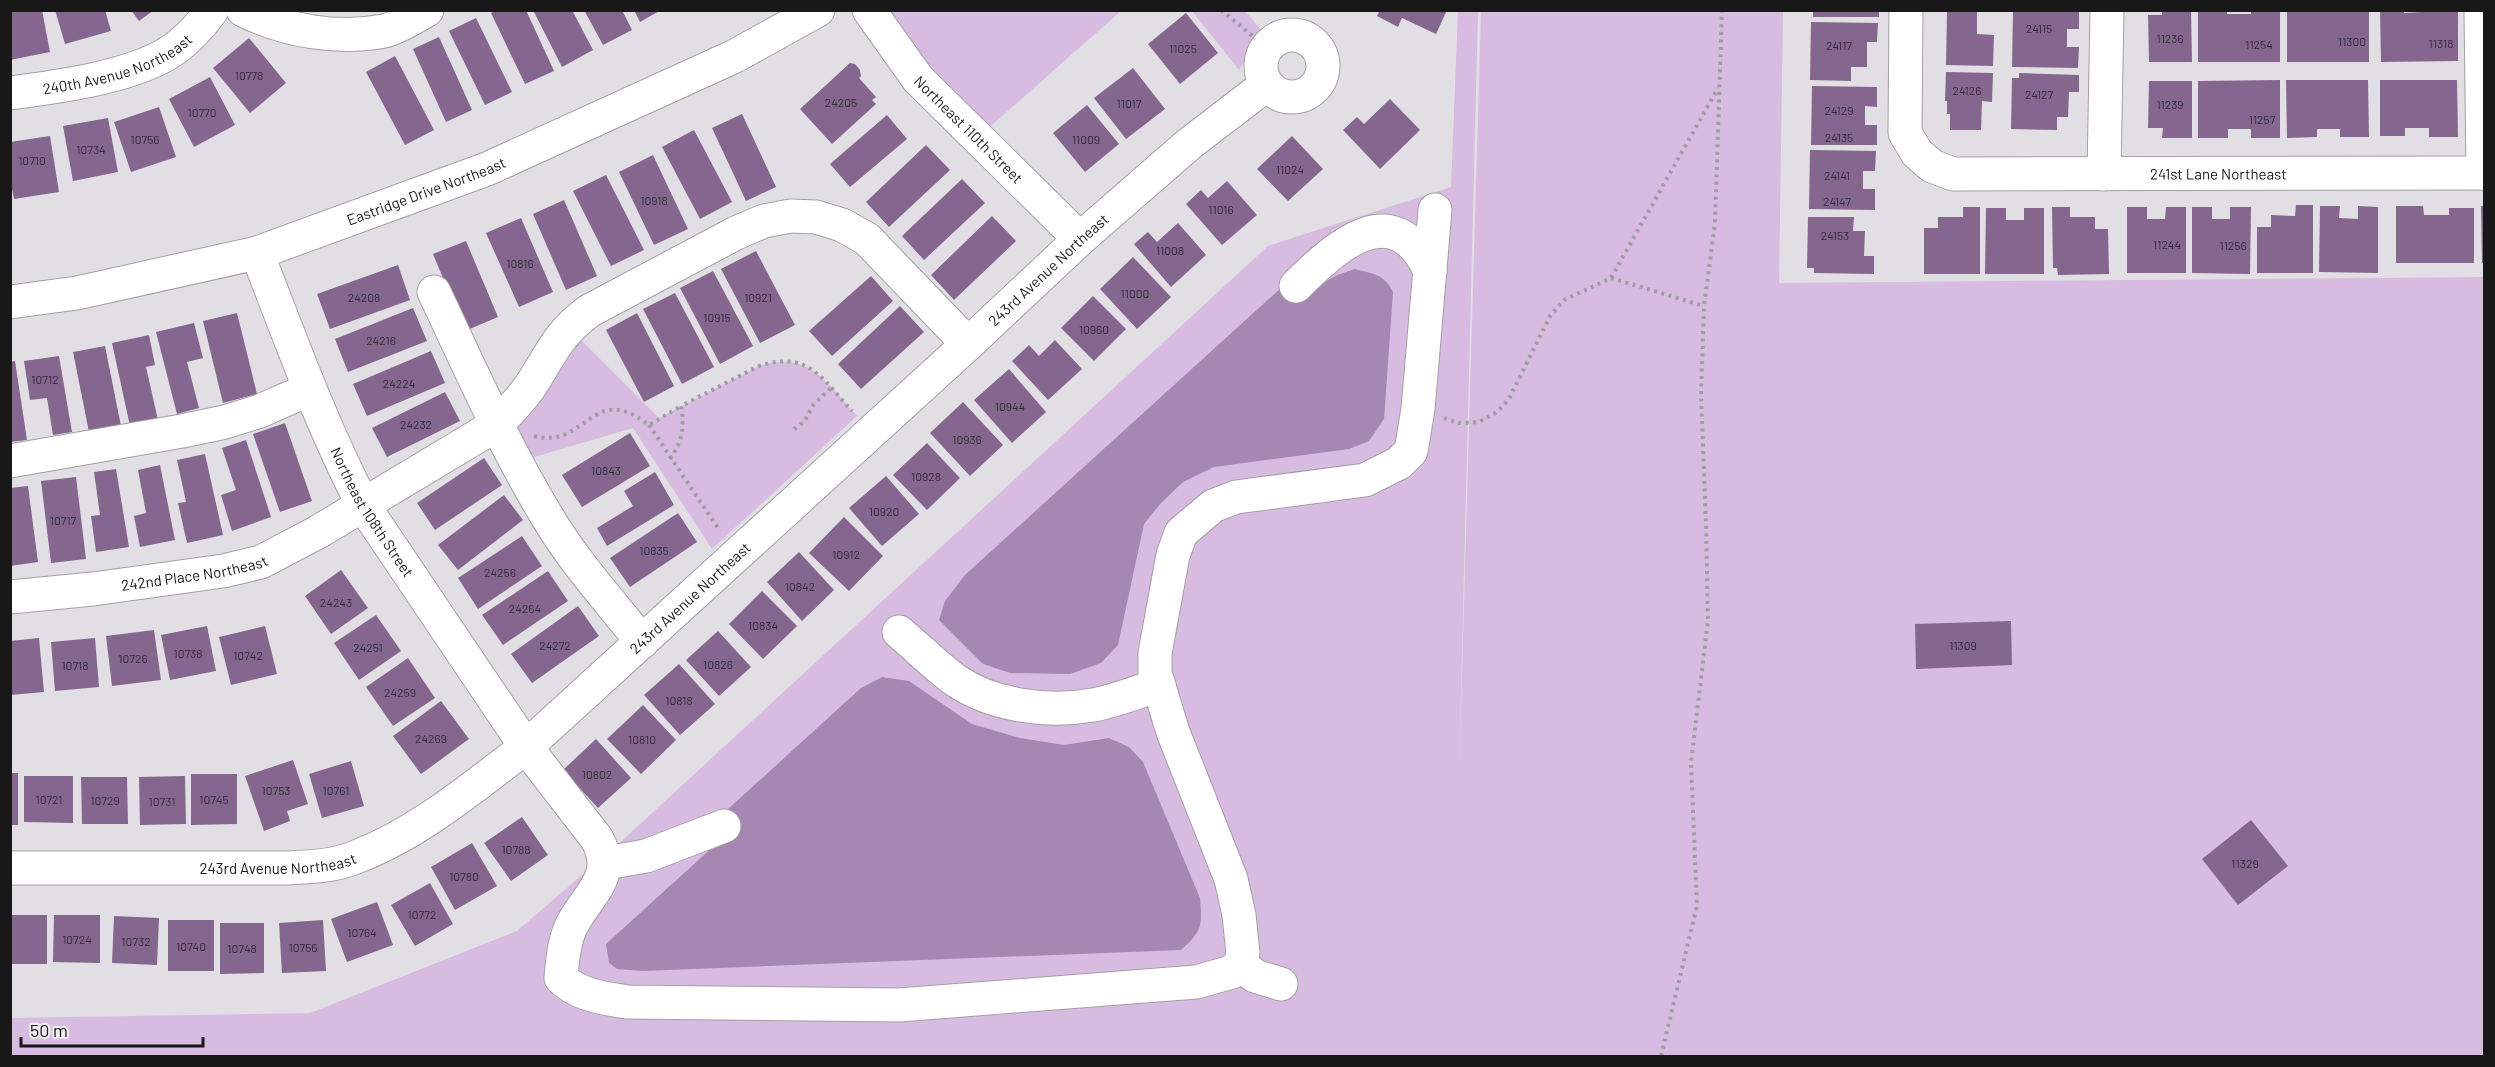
<svg xmlns="http://www.w3.org/2000/svg" width="2495" height="1067" viewBox="0 0 2495 1067" font-family="Barlow,sans-serif">
	<style>
		.green { fill: #d7bbe1 }
		.water { fill: #a687b2 }
		.building { fill: #84668f }
		.lines { fill: none; stroke-linecap: round; stroke-linejoin: round }
		.minor-casing { stroke: #a3a0a4; stroke-width: 35 }
		.path { stroke: #9f9da1; stroke-width: 4; stroke-dasharray: 3 4.5; stroke-linecap: butt }
		.minor { stroke: #fff; stroke-width: 33 }
		.labels { text-anchor: middle; dominant-baseline: central; stroke-width: 6; stroke-linejoin: round; paint-order: stroke }
		.number-label { font-size: 12px; fill: #342c36 }
		.street-label { font-size: 15px; fill: #191819; stroke: #f0ecf1 }
	</style>
	<rect width="100%" height="100%" fill="#e2dfe4"/>
	<g class="green">
		<path d="M 878,11 L 1121,11 L 976,139 Z"/>
		<path d="M 1192,11 L 1245,11 L 1262,31 L 1239,70 Z"/>
		<path d="M 1458,11 L 1478,11 L 1459,775 L 1481,11 L 1783,11 L 1779,283 L 2484,277 L 2484,1056 L 11,1056 L 10,1018 L 310,1013 L 517,931 L 626,837 L 1268,246 L 1451,187 Z"/>
		<path d="M 577,336 L 659,418 L 759,366 C 810,350 826,383 857,416 L 712,549 L 633,428 L 531,458 L 514,431 Z"/>
	</g>
	<g class="water">
		<path d="M 1355,269 C 1374,274 1384,274 1393,292 L 1384,419 L 1369,441 L 1349,449 L 1214,467 L 1183,482 L 1161,503 L 1144,524 L 1118,645 L 1101,663 L 1070,674 L 1010,673 L 983,664 L 939,620 L 945,601 L 965,575 L 1282,287 L 1306,293 L 1337,275 Z"/>
		<path d="M 882,677 L 909,681 L 972,724 L 1020,738 L 1064,745 L 1109,738 L 1129,747 L 1143,762 L 1200,898 C 1202,925 1203,931 1181,950 L 642,971 L 617,969 L 609,963 L 606,944 L 727,834 L 727,810 L 861,688 Z"/>
	</g>
	<g class="building">
		<path d="M 10,10 L 42,10 L 50,52 L 10,60 Z"/>
		<path d="M 55,10 L 105,10 L 111,31 L 65,44 Z"/>
		<path d="M 131,10 L 154,10 L 139,21 Z"/>
		<path d="M 497,10 L 526,10 L 554,71 L 525,84 L 491,13 Z"/>
		<path d="M 533,10 L 572,10 L 593,50 L 562,67 Z"/>
		<path d="M 584,10 L 622,10 L 632,30 L 603,45 Z"/>
		<path d="M 634,10 L 661,10 L 640,22 Z"/>
		<path d="M 1380,10 L 1447,10 L 1436,34 L 1402,18 L 1398,27 L 1377,16 Z"/>
		<rect x="1813" y="10" width="66" height="7"/>
		<path d="M 1947,10 L 1977,10 L 1977,34 L 1994,35 L 1993,66 L 1946,65 Z"/>
		<path d="M 2013,10 L 2079,10 L 2079,29 L 2067,29 L 2067,47 L 2079,47 L 2078,68 L 2012,67 Z"/>
		<path d="M 2162,10 L 2191,10 L 2192,62 L 2149,62 L 2148,15 L 2162,15 Z"/>
		<path d="M 2198,10 L 2227,10 L 2227,14 L 2251,14 L 2251,10 L 2280,10 L 2280,62 L 2198,62 Z"/>
		<rect x="2287" y="10" width="82" height="52"/>
		<path d="M 2380,10 L 2404,10 L 2404,13 L 2458,10 L 2458,61 L 2381,62 Z"/>
		<path d="M 1186,13 L 1218,53 L 1180,84 L 1148,44 Z"/>
		<path d="M 476,18 L 512,92 L 485,105 L 449,31 Z"/>
		<path d="M 1811,22 L 1878,23 L 1877,42 L 1867,42 L 1867,67 L 1851,67 L 1851,81 L 1810,80 Z"/>
		<path d="M 439,37 L 472,110 L 446,122 L 413,49 Z"/>
		<path d="M 249,38 L 286,83 L 250,113 L 213,68 Z"/>
		<path d="M 395,56 L 434,130 L 405,145 L 366,72 Z"/>
		<path d="M 850,63 L 855,64 L 860,70 L 861,76 L 859,78 L 876,97 L 872,100 L 876,104 L 832,144 L 800,109 Z"/>
		<path d="M 1133,68 L 1165,109 L 1126,139 L 1094,98 Z"/>
		<path d="M 1946,72 L 1993,73 L 1992,102 L 1982,101 L 1981,130 L 1950,130 L 1950,114 L 1947,114 L 1947,101 L 1945,101 Z"/>
		<path d="M 2019,73 L 2079,75 L 2079,92 L 2069,92 L 2068,117 L 2057,117 L 2057,130 L 2011,129 L 2012,78 L 2019,78 Z"/>
		<path d="M 210,77 L 235,125 L 194,147 L 169,99 Z"/>
		<path d="M 2280,80 L 2280,138 L 2251,138 L 2251,129 L 2228,129 L 2228,138 L 2198,138 L 2198,81 Z"/>
		<path d="M 2286,80 L 2368,80 L 2369,137 L 2340,137 L 2340,129 L 2317,129 L 2317,137 L 2287,138 Z"/>
		<path d="M 2380,80 L 2457,80 L 2458,137 L 2429,137 L 2429,128 L 2405,128 L 2405,136 L 2380,136 Z"/>
		<path d="M 2149,81 L 2192,81 L 2192,138 L 2162,138 L 2163,128 L 2148,128 Z"/>
		<path d="M 1812,86 L 1877,87 L 1877,107 L 1865,106 L 1865,125 L 1877,125 L 1877,145 L 1811,145 Z"/>
		<path d="M 1390,99 L 1420,130 L 1380,169 L 1343,130 L 1357,117 L 1364,124 Z"/>
		<path d="M 1087,105 L 1119,144 L 1085,172 L 1053,133 Z"/>
		<path d="M 159,107 L 176,157 L 131,172 L 114,122 Z"/>
		<path d="M 742,114 L 776,187 L 746,201 L 712,128 Z"/>
		<path d="M 887,115 L 907,139 L 850,187 L 830,164 Z"/>
		<path d="M 108,118 L 118,172 L 73,181 L 63,126 Z"/>
		<path d="M 694,130 L 732,202 L 700,219 L 662,147 Z"/>
		<path d="M 50,136 L 59,192 L 14,199 L 10,179 L 10,142 Z"/>
		<path d="M 1292,136 L 1323,169 L 1288,201 L 1257,169 Z"/>
		<path d="M 926,145 L 950,170 L 889,227 L 866,202 Z"/>
		<path d="M 1810,150 L 1876,151 L 1875,171 L 1863,171 L 1863,189 L 1875,189 L 1875,210 L 1809,209 Z"/>
		<path d="M 653,155 L 688,229 L 654,245 L 619,172 Z"/>
		<path d="M 606,175 L 644,250 L 611,266 L 573,191 Z"/>
		<path d="M 962,179 L 985,203 L 924,260 L 902,236 Z"/>
		<path d="M 1227,181 L 1257,215 L 1222,245 L 1186,204 L 1201,190 L 1208,198 Z"/>
		<path d="M 564,200 L 597,276 L 566,290 L 533,214 Z"/>
		<path d="M 2296,205 L 2313,205 L 2313,273 L 2257,273 L 2257,227 L 2271,227 L 2271,215 L 2295,216 Z"/>
		<path d="M 2320,206 L 2340,206 L 2339,218 L 2358,219 L 2358,206 L 2378,207 L 2378,273 L 2319,272 Z"/>
		<path d="M 2396,206 L 2423,206 L 2424,215 L 2449,215 L 2449,208 L 2474,208 L 2474,263 L 2396,263 Z"/>
		<path d="M 2481,206 L 2484,206 L 2484,263 L 2482,263 Z"/>
		<path d="M 1963,207 L 1980,207 L 1980,274 L 1924,274 L 1924,228 L 1938,228 L 1938,217 L 1963,217 Z"/>
		<path d="M 2052,207 L 2070,207 L 2070,217 L 2095,217 L 2095,229 L 2108,229 L 2109,274 L 2058,275 L 2057,268 L 2053,268 Z"/>
		<path d="M 2127,207 L 2147,207 L 2147,219 L 2165,219 L 2166,207 L 2186,207 L 2186,273 L 2127,273 Z"/>
		<path d="M 2192,207 L 2212,207 L 2212,219 L 2230,219 L 2230,207 L 2251,207 L 2250,274 L 2192,273 Z"/>
		<path d="M 1986,208 L 2006,208 L 2006,220 L 2024,220 L 2024,208 L 2044,208 L 2044,274 L 1985,274 Z"/>
		<path d="M 992,216 L 1016,241 L 954,300 L 931,275 Z"/>
		<path d="M 1808,217 L 1854,217 L 1853,231 L 1865,231 L 1864,256 L 1874,256 L 1874,274 L 1814,273 L 1814,268 L 1807,268 Z"/>
		<path d="M 521,218 L 553,292 L 519,307 L 486,233 Z"/>
		<path d="M 1178,223 L 1206,255 L 1171,287 L 1134,244 L 1148,232 L 1157,242 Z"/>
		<path d="M 466,241 L 498,317 L 465,331 L 433,254 Z"/>
		<path d="M 756,251 L 795,325 L 760,343 L 721,269 Z"/>
		<path d="M 1133,257 L 1171,297 L 1137,329 L 1100,289 Z"/>
		<path d="M 398,265 L 410,300 L 330,329 L 317,294 Z"/>
		<path d="M 713,271 L 753,346 L 720,364 L 680,288 Z"/>
		<path d="M 871,276 L 893,301 L 832,356 L 809,331 Z"/>
		<path d="M 675,293 L 714,367 L 682,384 L 643,309 Z"/>
		<path d="M 1093,296 L 1126,329 L 1094,361 L 1061,328 Z"/>
		<path d="M 900,306 L 924,332 L 861,389 L 838,364 Z"/>
		<path d="M 413,308 L 427,341 L 348,372 L 335,339 Z"/>
		<path d="M 237,313 L 257,394 L 223,403 L 203,321 Z"/>
		<path d="M 637,313 L 674,386 L 644,402 L 606,330 Z"/>
		<path d="M 194,323 L 203,358 L 187,362 L 199,408 L 177,414 L 156,332 Z"/>
		<path d="M 149,335 L 155,365 L 146,367 L 158,420 L 130,426 L 112,343 Z"/>
		<path d="M 1055,340 L 1082,369 L 1048,400 L 1012,361 L 1029,345 L 1039,356 Z"/>
		<path d="M 105,346 L 121,426 L 89,432 L 73,352 Z"/>
		<path d="M 431,351 L 445,383 L 367,416 L 353,384 Z"/>
		<path d="M 59,356 L 72,432 L 53,435 L 47,398 L 30,400 L 24,361 Z"/>
		<path d="M 15,361 L 27,440 L 10,442 L 10,362 Z"/>
		<path d="M 1009,369 L 1046,412 L 1012,443 L 974,400 Z"/>
		<path d="M 445,392 L 460,421 L 387,457 L 372,428 Z"/>
		<path d="M 963,402 L 1003,445 L 970,476 L 930,433 Z"/>
		<path d="M 285,423 L 312,501 L 280,512 L 253,434 Z"/>
		<path d="M 630,433 L 650,466 L 582,507 L 562,475 Z"/>
		<path d="M 246,440 L 271,517 L 232,531 L 221,495 L 236,490 L 222,448 Z"/>
		<path d="M 927,443 L 960,478 L 927,510 L 893,475 Z"/>
		<path d="M 205,454 L 223,535 L 187,543 L 178,503 L 186,502 L 177,460 Z"/>
		<path d="M 484,458 L 502,485 L 435,530 L 417,503 Z"/>
		<path d="M 160,465 L 175,540 L 140,547 L 134,516 L 146,513 L 138,470 Z"/>
		<path d="M 116,469 L 129,547 L 96,552 L 91,516 L 100,515 L 94,472 Z"/>
		<path d="M 655,472 L 674,505 L 607,546 L 597,528 L 633,506 L 624,491 Z"/>
		<path d="M 886,476 L 919,514 L 882,546 L 849,508 Z"/>
		<path d="M 76,477 L 86,559 L 51,563 L 41,481 Z"/>
		<path d="M 28,486 L 38,562 L 10,566 L 10,488 Z"/>
		<path d="M 504,495 L 523,520 L 458,570 L 438,545 Z"/>
		<path d="M 678,513 L 697,542 L 630,587 L 610,558 Z"/>
		<path d="M 844,517 L 883,556 L 849,591 L 809,553 Z"/>
		<path d="M 522,536 L 542,566 L 478,609 L 458,578 Z"/>
		<path d="M 799,552 L 834,590 L 802,621 L 767,582 Z"/>
		<path d="M 341,570 L 368,608 L 331,634 L 305,596 Z"/>
		<path d="M 548,571 L 568,601 L 503,645 L 482,615 Z"/>
		<path d="M 762,591 L 797,626 L 763,659 L 729,624 Z"/>
		<path d="M 578,606 L 599,636 L 532,683 L 511,654 Z"/>
		<path d="M 376,615 L 401,651 L 359,680 L 334,643 Z"/>
		<path d="M 2011,621 L 2012,665 L 1916,669 L 1915,624 Z"/>
		<path d="M 207,626 L 216,671 L 170,680 L 161,635 Z"/>
		<path d="M 265,626 L 277,674 L 231,685 L 219,637 Z"/>
		<path d="M 154,630 L 161,680 L 112,686 L 106,636 Z"/>
		<path d="M 718,631 L 751,667 L 719,696 L 686,660 Z"/>
		<path d="M 39,638 L 44,692 L 10,695 L 10,641 Z"/>
		<path d="M 95,638 L 99,687 L 55,691 L 51,642 Z"/>
		<path d="M 408,658 L 435,698 L 393,726 L 366,687 Z"/>
		<path d="M 679,664 L 715,704 L 680,735 L 644,695 Z"/>
		<path d="M 441,701 L 469,739 L 421,774 L 393,736 Z"/>
		<path d="M 643,705 L 676,740 L 641,774 L 607,739 Z"/>
		<path d="M 596,739 L 631,778 L 598,808 L 563,770 Z"/>
		<path d="M 293,760 L 308,804 L 287,811 L 290,821 L 264,831 L 245,776 Z"/>
		<path d="M 351,761 L 364,806 L 322,818 L 309,774 Z"/>
		<rect x="10" y="773" width="8" height="52"/>
		<path d="M 191,774 L 237,774 L 237,824 L 191,825 Z"/>
		<path d="M 24,776 L 73,776 L 73,823 L 24,822 Z"/>
		<path d="M 185,776 L 186,824 L 140,825 L 139,777 Z"/>
		<path d="M 81,777 L 127,777 L 128,824 L 82,824 Z"/>
		<path d="M 522,817 L 548,855 L 511,881 L 484,843 Z"/>
		<path d="M 2251,820 L 2288,866 L 2238,905 L 2202,859 Z"/>
		<path d="M 472,843 L 497,886 L 455,910 L 431,867 Z"/>
		<path d="M 430,883 L 453,924 L 415,946 L 391,905 Z"/>
		<path d="M 377,902 L 393,945 L 347,962 L 331,919 Z"/>
		<rect x="10" y="915" width="37" height="49"/>
		<path d="M 54,915 L 100,915 L 100,963 L 53,962 Z"/>
		<path d="M 114,916 L 159,918 L 157,965 L 112,963 Z"/>
		<rect x="168" y="920" width="46" height="51"/>
		<path d="M 323,920 L 326,971 L 282,973 L 279,923 Z"/>
		<path d="M 220,923 L 264,923 L 264,973 L 220,974 Z"/>
	</g>
	<g class="lines">
		<g class="minor-casing">
			<g id="minor">
				<path d="M 243,10 C 286,31 337,40 384,31 C 398,28 414,17 427,10"/>
				<path id="s1" d="M 869,10 L 918,79 L 1080,239"/>
				<path id="s2" d="M 1906,10 L 1905,133 L 1917,153 L 1932,166 L 1953,174 L 2484,173"/>
				<path d="M 2481,10 L 2483,173"/>
				<circle cx="1292" cy="66" r="31"/>
				<path id="s3" d="M 10,93 C 57,87 124,78 165,55 C 184,44 199,28 212,10"/>
				<path d="M 2104,174 L 2107,10"/>
				<path id="s4" d="M 257,253 C 290,338 321,424 363,505 L 526,747 L 597,839 C 617,876 590,892 573,923 C 565,936 562,963 561,978 C 579,996 604,998 627,1002 L 899,1005 L 1196,982 L 1232,972 L 1240,964 L 1243,953 L 1239,915 L 1231,879 L 1173,732 L 1155,673 L 1155,653 L 1173,555 L 1181,533 L 1213,506 L 1236,497 L 1365,480 L 1399,463 L 1411,451 L 1418,409 L 1435,210"/>
				<path d="M 1296,286 C 1337,245 1394,194 1430,271"/>
				<path d="M 434,292 C 470,368 504,446 548,518 C 574,562 610,601 642,642"/>
				<path id="s5" d="M 10,302 L 77,293 L 257,253 L 487,169 L 735,56 L 818,10"/>
				<path d="M 10,461 L 182,431 L 225,422 L 260,411 L 310,389"/>
				<path id="s6" d="M 10,597 L 93,589 L 223,571 L 261,562 L 318,532 L 496,425 C 509,412 521,400 531,385 C 552,353 556,336 589,311 L 736,233 L 764,221 L 791,216 L 816,217 L 842,225 L 867,239 L 968,344"/>
				<path d="M 899,632 C 918,648 936,666 955,680 C 993,706 1048,713 1093,705 C 1115,701 1137,692 1159,685"/>
				<path d="M 606,863 L 646,856 L 724,826"/>
				<path id="s7" d="M 10,868 L 288,868 C 311,867 335,866 356,857 C 419,833 473,787 526,747 L 968,344 L 1080,239 L 1189,144 L 1266,85"/>
				<path d="M 1240,964 L 1255,976 L 1281,984"/>
			</g>
		</g>
		<g class="path">
			<path d="M 1221,10 L 1267,48"/>
			<path d="M 1611,278 L 1704,306"/>
			<path d="M 1444,418 L 1459,423 L 1479,422 L 1497,412 L 1509,399 L 1550,316 L 1564,300 L 1611,278 L 1718,88"/>
			<path d="M 649,425 L 720,531"/>
			<path d="M 794,429 L 804,422 L 814,404 L 831,388"/>
			<path d="M 534,436 C 587,450 591,380 649,425 L 681,406"/>
			<path d="M 670,459 C 682,442 685,427 681,406 L 759,366 C 809,350 822,379 852,411"/>
			<path d="M 1661,1056 L 1697,906 L 1691,763 L 1708,620 L 1706,524 L 1701,395 L 1704,306 L 1715,223 L 1722,10"/>
		</g>
		<use href="#minor" class="minor"/>
	</g>
	<g class="labels">
		<g class="number-label">
			<text x="2039" y="28">24115</text>
			<text x="2170" y="38">11236</text>
			<text x="2352" y="41">11300</text>
			<text x="2441" y="43">11318</text>
			<text x="2259" y="44">11254</text>
			<text x="1839" y="45">24117</text>
			<text x="1183" y="48">11025</text>
			<text x="249" y="75">10778</text>
			<text x="1967" y="90">24126</text>
			<text x="2039" y="94">24127</text>
			<text x="841" y="102">24205</text>
			<text x="1129" y="103">11017</text>
			<text x="2170" y="104">11239</text>
			<text x="1839" y="110">24129</text>
			<text x="202" y="112">10770</text>
			<text x="2262" y="119">11257</text>
			<text x="1839" y="137">24135</text>
			<text x="145" y="139">10756</text>
			<text x="1086" y="139">11009</text>
			<text x="91" y="149">10734</text>
			<text x="32" y="160">10710</text>
			<text x="1290" y="169">11024</text>
			<text x="1837" y="175">24141</text>
			<text x="654" y="200">10918</text>
			<text x="1837" y="201">24147</text>
			<text x="1221" y="209">11016</text>
			<text x="1835" y="235">24153</text>
			<text x="2167" y="244">11244</text>
			<text x="2233" y="245">11256</text>
			<text x="1170" y="250">11008</text>
			<text x="520" y="263">10816</text>
			<text x="1135" y="293">11000</text>
			<text x="364" y="297">24208</text>
			<text x="758" y="297">10921</text>
			<text x="717" y="317">10915</text>
			<text x="1094" y="329">10960</text>
			<text x="381" y="340">24216</text>
			<text x="45" y="379">10712</text>
			<text x="399" y="383">24224</text>
			<text x="1010" y="406">10944</text>
			<text x="416" y="424">24232</text>
			<text x="967" y="439">10936</text>
			<text x="606" y="470">10843</text>
			<text x="926" y="476">10928</text>
			<text x="884" y="511">10920</text>
			<text x="63" y="520">10717</text>
			<text x="654" y="550">10835</text>
			<text x="846" y="554">10912</text>
			<text x="500" y="572">24256</text>
			<text x="800" y="586">10842</text>
			<text x="336" y="602">24243</text>
			<text x="525" y="608">24264</text>
			<text x="763" y="625">10834</text>
			<text x="555" y="645">24272</text>
			<text x="1963" y="645">11309</text>
			<text x="368" y="647">24251</text>
			<text x="188" y="653">10738</text>
			<text x="248" y="655">10742</text>
			<text x="133" y="658">10726</text>
			<text x="718" y="664">10826</text>
			<text x="75" y="665">10718</text>
			<text x="400" y="692">24259</text>
			<text x="679" y="700">10818</text>
			<text x="431" y="738">24269</text>
			<text x="642" y="739">10810</text>
			<text x="597" y="774">10802</text>
			<text x="276" y="790">10753</text>
			<text x="336" y="790">10761</text>
			<text x="49" y="799">10721</text>
			<text x="214" y="799">10745</text>
			<text x="105" y="800">10729</text>
			<text x="162" y="801">10731</text>
			<text x="516" y="849">10788</text>
			<text x="2245" y="863">11329</text>
			<text x="464" y="876">10780</text>
			<text x="422" y="914">10772</text>
			<text x="362" y="932">10764</text>
			<text x="77" y="939">10724</text>
			<text x="136" y="941">10732</text>
			<text x="191" y="946">10740</text>
			<text x="303" y="947">10756</text>
			<text x="242" y="948">10748</text>
		</g>
		<g class="street-label">
			<text stroke="none"><textPath href="#s3" startOffset="112">240th Avenue Northeast</textPath></text>
			<text stroke="none"><textPath href="#s1" startOffset="156">Northeast 110th Street</textPath></text>
			<text stroke="none"><textPath href="#s2" startOffset="454">241st Lane Northeast</textPath></text>
			<text stroke="none"><textPath href="#s5" startOffset="432">Eastridge Drive Northeast</textPath></text>
			<text stroke="none"><textPath href="#s7" startOffset="1258">243rd Avenue Northeast</textPath></text>
			<text stroke="none"><textPath href="#s4" startOffset="284">Northeast 108th Street</textPath></text>
			<text stroke="none"><textPath href="#s6" startOffset="186">242nd Place Northeast</textPath></text>
			<text stroke="none"><textPath href="#s7" startOffset="772">243rd Avenue Northeast</textPath></text>
			<text stroke="none"><textPath href="#s7" startOffset="268">243rd Avenue Northeast</textPath></text>
		</g>
	</g>
	<rect width="2495" height="1067" fill="none" stroke="#191819" stroke-width="24"/>
	<path d="M21 1037v9h182v-9" fill="none" stroke="#191819" stroke-width="3"/>
	<text x="30" y="1037" font-size="18" fill="#191819" stroke="#f0ecf1" stroke-width="4.5" paint-order="stroke">50 m</text>
</svg>
